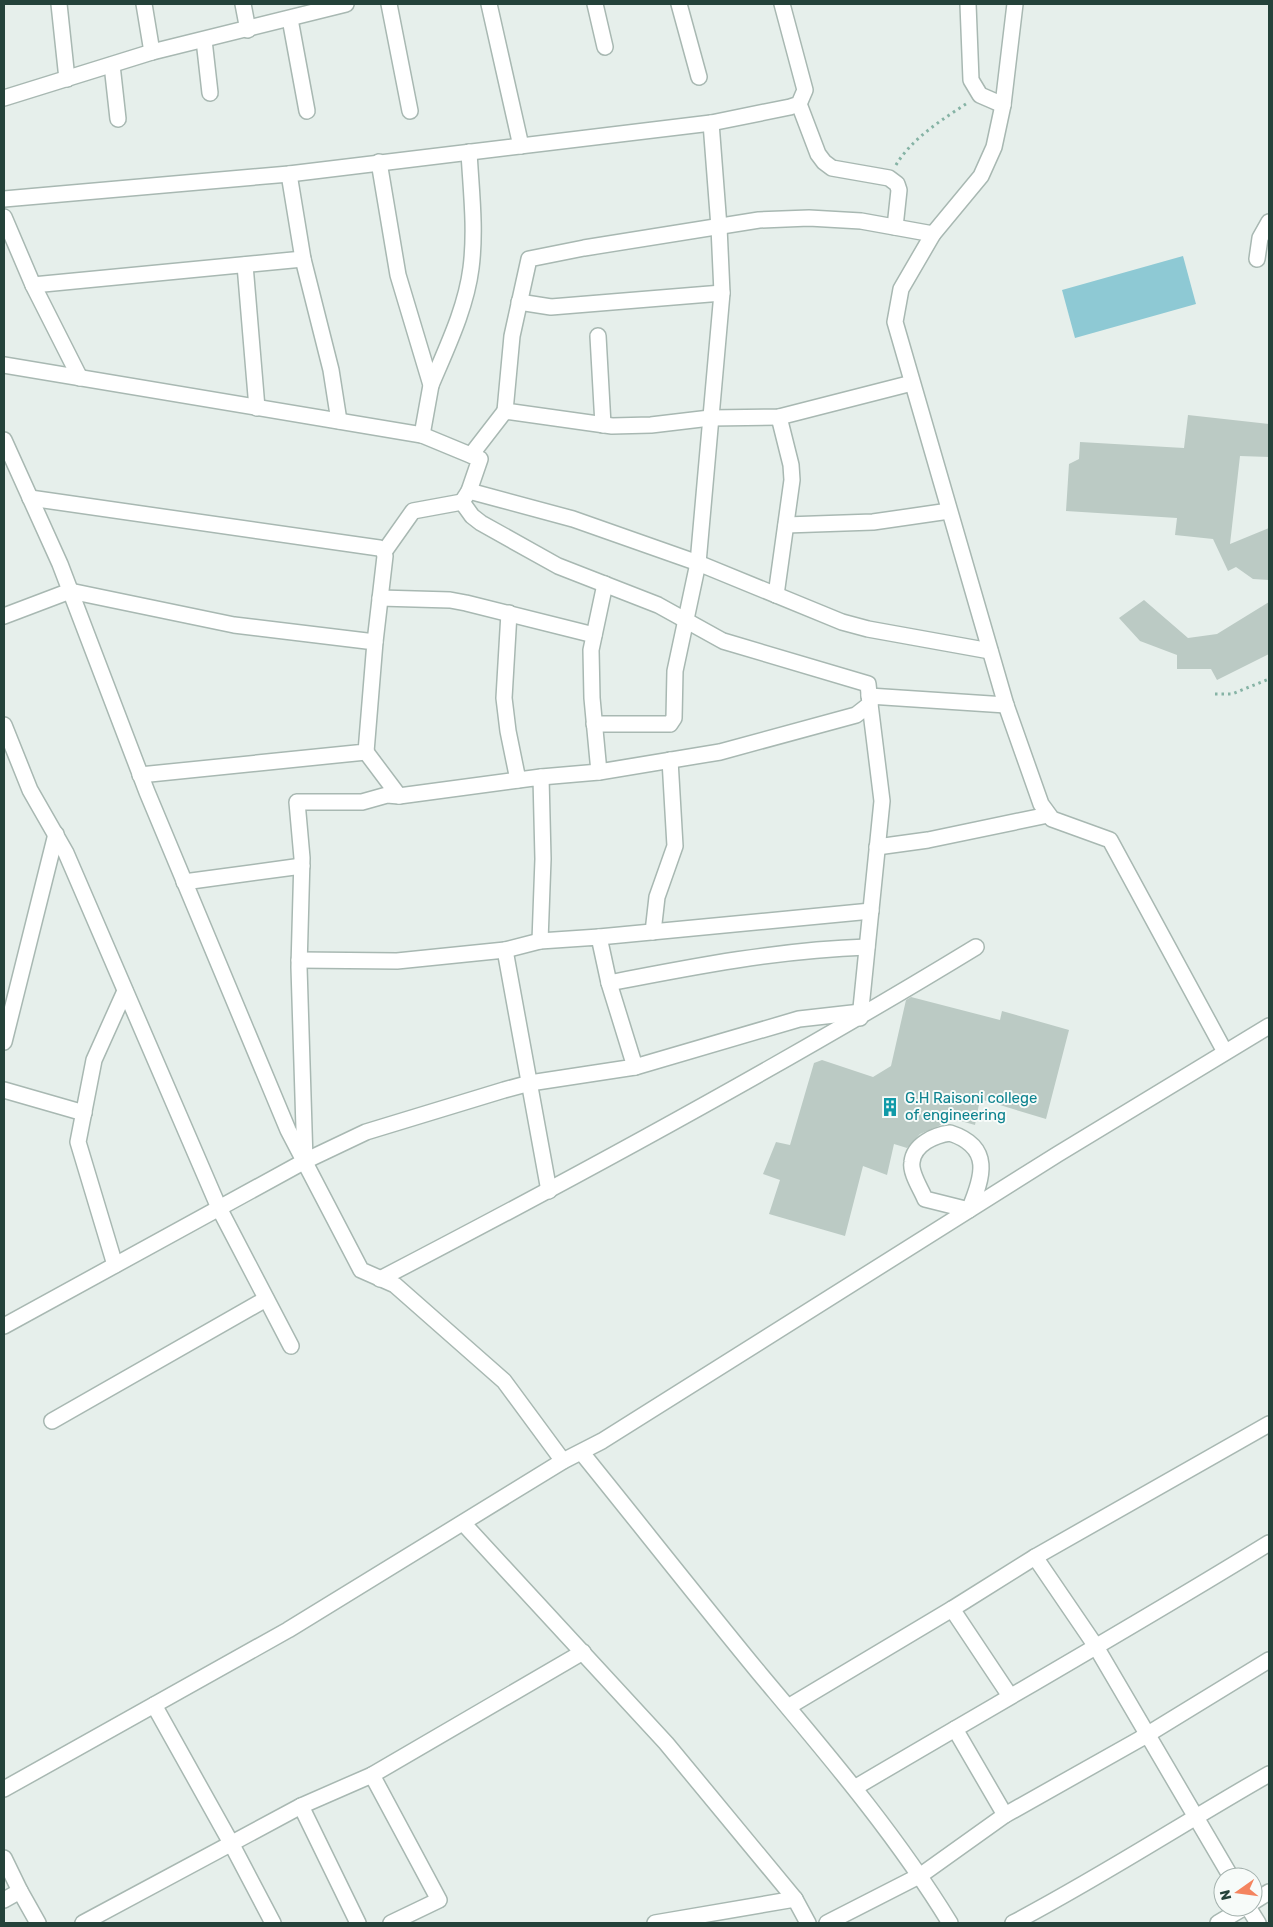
<svg xmlns="http://www.w3.org/2000/svg" width="1273" height="1927" viewBox="0 0 1273 1927" font-family="Rubik,sans-serif">
	<style>
		.water { fill: #8ec9d4 }
		.building { fill: #bbcac4 }
		.lines { fill: none; stroke-linecap: round; stroke-linejoin: round }
		.minor-casing { stroke: #a8b8b2; stroke-width: 18 }
		.path { stroke: #86b3a5; stroke-width: 3; stroke-dasharray: 2.5 4; stroke-linecap: butt }
		.minor { stroke: #fff; stroke-width: 15 }
		.labels { text-anchor: middle; dominant-baseline: central; stroke-width: 4; stroke-linejoin: round; paint-order: stroke }
		.culture-label { font-size: 15px; fill: #0d838f; stroke: #f7fbf9; text-anchor: start }
	</style>
	<rect width="100%" height="100%" fill="#e6efeb"/>
	<path class="water" d="M 1183,256 L 1196,304 L 1075,338 L 1062,290 Z"/>
	<g class="building">
		<path d="M 1188,415 L 1269,424 L 1269,457 L 1240,456 L 1230,544 L 1269,528 L 1269,580 L 1253,579 L 1236,567 L 1228,571 L 1213,539 L 1175,535 L 1177,518 L 1066,511 L 1069,464 L 1079,459 L 1080,442 L 1184,448 Z"/>
		<path d="M 1144,600 L 1188,638 L 1217,634 L 1269,602 L 1269,654 L 1217,680 L 1211,669 L 1177,669 L 1177,655 L 1140,641 L 1119,618 Z"/>
		<path d="M 911,997 L 1000,1020 L 1002,1011 L 1069,1030 L 1046,1119 L 980,1099 L 975,1125 L 943,1116 L 941,1125 L 920,1134 L 907,1148 L 894,1144 L 887,1175 L 863,1166 L 845,1236 L 769,1214 L 780,1180 L 763,1174 L 776,1142 L 790,1145 L 814,1063 L 822,1060 L 873,1077 L 891,1066 L 906,1000 Z"/>
	</g>
	<g class="lines">
		<g class="minor-casing">
			<g id="minor">
				<path d="M 59,4 L 67,79"/>
				<path d="M 243,4 L 248,30"/>
				<path d="M 389,4 L 410,111"/>
				<path d="M 489,4 L 521,146"/>
				<path d="M 595,4 L 605,47"/>
				<path d="M 679,4 L 699,77"/>
				<path d="M 968,4 L 971,80 L 980,95 L 1003,105"/>
				<path d="M 1015,4 L 1003,105 L 994,147 L 981,176 L 933,234 L 901,289 L 895,322 L 1006,705 L 1041,804 L 1052,819 L 1110,840 L 1225,1052"/>
				<path d="M 290,19 L 307,111"/>
				<path d="M 204,40 L 210,93"/>
				<path d="M 152,52 L 346,4"/>
				<path d="M 112,65 L 118,119"/>
				<path d="M 4,98 L 152,52 L 144,4"/>
				<path d="M 799,104 L 818,154 L 824,162 L 832,168 L 889,178 L 897,184 L 899,190 L 895,227"/>
				<path d="M 289,174 L 303,259 L 331,370 L 339,421"/>
				<path d="M 4,199 L 289,174 L 711,123 L 790,107 L 799,104 L 805,90 L 782,4"/>
				<path d="M 4,217 L 33,285 L 80,378"/>
				<path d="M 1257,259 L 1260,238 L 1269,222"/>
				<path d="M 245,265 L 257,408"/>
				<path d="M 33,285 L 303,259"/>
				<path d="M 519,302 L 551,307 L 722,293"/>
				<path d="M 598,336 L 603,425"/>
				<path d="M 4,365 L 422,435 L 431,385 L 398,275 L 379,162"/>
				<path d="M 431,385 C 447,347 466,308 471,268 C 476,229 471,190 469,152"/>
				<path d="M 505,411 L 512,336 L 529,259 L 584,248 L 759,220 L 809,218 L 861,221 L 933,234"/>
				<path d="M 422,435 L 480,459 L 469,491 L 462,502 L 472,516 L 481,523 L 558,566 L 658,605 L 723,641 L 868,684 L 870,704 L 856,715 L 720,752 L 599,772 L 541,777"/>
				<path d="M 4,440 L 60,564 L 147,792 L 288,1130 L 361,1270 L 395,1285 L 504,1381 L 563,1461"/>
				<path d="M 471,455 L 505,411 L 612,426 L 651,425 L 710,418 L 779,417 L 912,383"/>
				<path d="M 469,491 L 573,519 L 698,563 L 842,622 L 868,629 L 990,651"/>
				<path d="M 30,498 L 379,548 L 383,550 L 385,556 L 375,642"/>
				<path d="M 786,525 L 873,522 L 949,511"/>
				<path d="M 384,552 L 413,511 L 462,502"/>
				<path d="M 776,595 L 792,480 L 791,465 L 779,417"/>
				<path d="M 380,598 L 450,600 L 466,603 L 594,635"/>
				<path d="M 509,613 L 504,698 L 508,731 L 518,780"/>
				<path d="M 4,616 L 70,591 L 234,625 L 375,642 L 366,752 L 140,775"/>
				<path d="M 869,696 L 1006,705"/>
				<path d="M 594,724 L 670,724 L 674,718 L 675,671 L 698,563 L 722,293 L 719,227 L 711,123"/>
				<path d="M 4,725 L 30,790 L 66,853 L 219,1208 L 291,1346"/>
				<path d="M 366,752 L 399,796"/>
				<path d="M 599,772 L 592,698 L 591,650 L 605,584"/>
				<path d="M 877,847 L 928,840 L 1048,815"/>
				<path d="M 184,882 L 302,866"/>
				<path d="M 653,932 L 657,897 L 675,846 L 670,760"/>
				<path d="M 599,937 L 871,911"/>
				<path d="M 505,950 L 540,941"/>
				<path d="M 299,960 L 397,961 L 505,950 L 549,1191"/>
				<path d="M 860,1018 L 882,801 L 870,704"/>
				<path d="M 4,1042 L 56,834"/>
				<path d="M 635,1067 L 799,1019 L 861,1012"/>
				<path d="M 4,1090 L 84,1113"/>
				<path d="M 950,1133 C 993,1147 983,1177 969,1210 L 925,1199 C 921,1189 910,1173 912,1162 C 914,1144 935,1135 950,1133 Z"/>
				<path d="M 305,1161 L 366,1132 L 504,1090 L 530,1083 L 635,1067 L 609,983 C 696,966 779,950 867,947"/>
				<path d="M 115,1265 L 78,1142 L 94,1060 L 125,991"/>
				<path d="M 380,1279 C 582,1174 781,1066 976,947"/>
				<path d="M 4,1326 L 305,1161 L 299,967 L 302,858 L 297,802 L 362,802 L 387,795 L 399,796 L 541,777 L 543,859 L 540,941 L 599,937 L 609,983"/>
				<path d="M 52,1421 L 266,1299"/>
				<path d="M 582,1453 C 641,1526 700,1601 760,1674 C 827,1754 895,1833 950,1923"/>
				<path d="M 463,1523 L 666,1743 L 795,1899"/>
				<path d="M 1010,1696 L 952,1609 L 1035,1557"/>
				<path d="M 154,1705 L 231,1843 L 273,1923"/>
				<path d="M 788,1707 L 952,1609"/>
				<path d="M 955,1729 L 1005,1815"/>
				<path d="M 372,1775 L 583,1652"/>
				<path d="M 856,1787 C 993,1706 1133,1627 1269,1543"/>
				<path d="M 4,1789 L 288,1630 L 563,1461 L 602,1441 L 1058,1154 L 1269,1026"/>
				<path d="M 4,1858 L 20,1891 L 4,1900"/>
				<path d="M 1231,1877 L 1095,1645 L 1035,1557 L 1269,1424"/>
				<path d="M 20,1891 L 38,1923"/>
				<path d="M 1253,1902 L 1269,1892"/>
				<path d="M 1248,1907 L 1258,1923"/>
				<path d="M 83,1923 L 301,1806"/>
				<path d="M 358,1923 L 301,1806 L 372,1775 L 439,1900 L 391,1923"/>
				<path d="M 655,1923 L 795,1899 L 808,1923"/>
				<path d="M 827,1923 L 921,1875 L 1005,1815 L 1140,1739 L 1269,1660"/>
				<path d="M 1013,1923 C 1101,1877 1183,1823 1269,1774"/>
				<path d="M 1218,1923 L 1245,1907"/>
			</g>
		</g>
		<g class="path">
			<path d="M 896,165 C 912,138 943,119 969,102"/>
			<path d="M 1215,694 L 1232,694 L 1269,679"/>
		</g>
		<use href="#minor" class="minor"/>
	</g>
	<defs>
		<g id="building-bare" transform="scale(1.5)"><path d="M-4-6H4V6H1V3H-1V6H-4ZM-2.5-4.3h1.7v1.8h-1.7ZM.8-4.3h1.7v1.8H.8ZM-2.5-1h1.7V.8h-1.7ZM.8-1h1.7V.8H.8Z" fill="#0f9aa8" stroke="#f7fbf9" stroke-width="2.5" paint-order="stroke"/></g>
	</defs>
	<g fill-rule="evenodd">
		<use href="#building-bare" x="890" y="1107"/>
	</g>
	<g class="labels">
		<g class="culture-label">
			<text x="905" y="1098">G.H Raisoni college<tspan x="905" dy="17">of engineering</tspan></text>
		</g>
	</g>
	<rect width="1273" height="1927" fill="none" stroke="#24423a" stroke-width="10"/>
	<g transform="translate(1238 1892) rotate(256)"><circle r="24" fill="#f7fbf9" stroke="#a3b1ad"/>
	<path d="M0-4L9 19L0 12L-9 19Z" fill="#f4845f"/>
	<text y="-8" font-size="14" font-weight="bold" text-anchor="middle" fill="#24423a">N</text>
	</g>
</svg>
